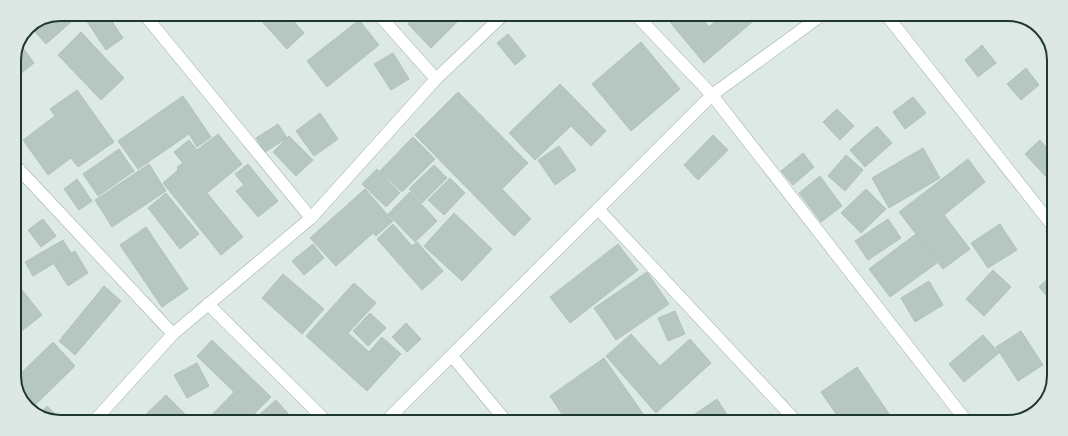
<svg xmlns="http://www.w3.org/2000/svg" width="1068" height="436" viewBox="0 0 1068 436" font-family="'Roboto Condensed',sans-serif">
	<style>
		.building { fill: #b6c6c0; stroke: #b0c2bb }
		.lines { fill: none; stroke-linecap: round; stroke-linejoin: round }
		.minor-casing { stroke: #a0b0ab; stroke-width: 13 }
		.minor { stroke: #fff; stroke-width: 12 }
		.rim { fill: none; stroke: #1f3831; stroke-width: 2 }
	</style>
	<rect width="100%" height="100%" fill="#dde9e4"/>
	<g class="building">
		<path d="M 60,14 L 64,14 L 71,22 L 46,44 L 30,26 Z"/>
		<path d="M 82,14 L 107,14 L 123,38 L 106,50 Z"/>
		<path d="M 258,15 L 288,15 L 304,33 L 287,49 L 257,16 Z"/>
		<path d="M 417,15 L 464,15 L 431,48 L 408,24 Z"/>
		<path d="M 665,16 L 700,16 L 709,27 L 721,16 L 758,17 L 704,63 Z"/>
		<path d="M 359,20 L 379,45 L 327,87 L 307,61 Z"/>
		<path d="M 81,32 L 124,78 L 101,100 L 58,55 Z"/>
		<path d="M 508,34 L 526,56 L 515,65 L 497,43 Z"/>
		<path d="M 641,42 L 680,89 L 631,131 L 592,84 Z"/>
		<path d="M 20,44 L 34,63 L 14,79 L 14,58 Z"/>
		<path d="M 982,45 L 996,63 L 978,77 L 965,60 Z"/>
		<path d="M 393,53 L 409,79 L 391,90 L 374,64 Z"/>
		<path d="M 1026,68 L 1039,85 L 1021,100 L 1007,84 Z"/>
		<path d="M 560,84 L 606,131 L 591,146 L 571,126 L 535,160 L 509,133 Z"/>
		<path d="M 1054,87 L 1053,101 L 1047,91 Z"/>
		<path d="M 77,90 L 114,142 L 78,167 L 71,158 L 48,175 L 23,140 L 55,116 L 50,109 Z"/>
		<path d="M 458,92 L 528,163 L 502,189 L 531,219 L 514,236 L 415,135 Z"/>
		<path d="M 183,96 L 211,137 L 197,147 L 189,134 L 138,169 L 118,141 Z"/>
		<path d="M 913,97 L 926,113 L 905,129 L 893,112 Z"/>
		<path d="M 837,109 L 854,126 L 840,140 L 823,122 Z"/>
		<path d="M 320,113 L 338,139 L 314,156 L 296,131 Z"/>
		<path d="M 278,124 L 287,138 L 265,152 L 256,138 Z"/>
		<path d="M 877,126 L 892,143 L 865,167 L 850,150 Z"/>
		<path d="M 218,134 L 242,164 L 207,193 L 243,237 L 221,255 L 163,183 L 178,170 L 177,167 L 183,163 L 174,152 L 189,140 L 197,150 Z"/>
		<path d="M 713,135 L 728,150 L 698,180 L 684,165 Z"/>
		<path d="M 289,136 L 313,160 L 296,176 L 273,152 Z"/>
		<path d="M 413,137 L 435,159 L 402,192 L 380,171 Z"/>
		<path d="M 1040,140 L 1053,155 L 1053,178 L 1050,181 L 1025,154 Z"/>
		<path d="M 559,146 L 576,170 L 555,185 L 538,160 Z"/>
		<path d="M 923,148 L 940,178 L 889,208 L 872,178 Z"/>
		<path d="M 119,149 L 134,171 L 98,196 L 83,174 Z"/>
		<path d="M 803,153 L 814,167 L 793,185 L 781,171 Z"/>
		<path d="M 846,155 L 863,170 L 845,191 L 828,176 Z"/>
		<path d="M 968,159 L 985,182 L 944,215 L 970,249 L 943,269 L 899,212 Z"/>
		<path d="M 149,164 L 166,191 L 112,227 L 95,200 Z"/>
		<path d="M 248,164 L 278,201 L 258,217 L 236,191 L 244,185 L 235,174 Z"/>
		<path d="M 434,165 L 447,178 L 422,203 L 409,189 Z"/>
		<path d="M 377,169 L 400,193 L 386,207 L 362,184 Z"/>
		<path d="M 820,176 L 842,206 L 821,222 L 799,193 Z"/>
		<path d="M 450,178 L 465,193 L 444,215 L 428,200 Z"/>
		<path d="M 77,179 L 92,201 L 79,210 L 64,189 Z"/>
		<path d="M 365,189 L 393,221 L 376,236 L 373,233 L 336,266 L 310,238 Z"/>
		<path d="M 866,189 L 886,209 L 861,233 L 841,213 Z"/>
		<path d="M 410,192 L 437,221 L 415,242 L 388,214 Z"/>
		<path d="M 166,193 L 199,234 L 180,249 L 148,208 Z"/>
		<path d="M 454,213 L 492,249 L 462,281 L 424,246 Z"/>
		<path d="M 43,219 L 56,236 L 41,247 L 28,230 Z"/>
		<path d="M 888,219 L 901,238 L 868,260 L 855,241 Z"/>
		<path d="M 393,224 L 412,246 L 417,242 L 443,271 L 422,290 L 377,239 Z"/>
		<path d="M 1000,224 L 1017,250 L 988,268 L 971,243 Z"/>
		<path d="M 146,227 L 188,289 L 162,307 L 120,245 Z"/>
		<path d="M 916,234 L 937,263 L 890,297 L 869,269 Z"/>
		<path d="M 63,240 L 71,253 L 33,276 L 25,262 Z"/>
		<path d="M 313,244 L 324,258 L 304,275 L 292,261 Z"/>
		<path d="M 618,244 L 638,270 L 570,323 L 550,297 Z"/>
		<path d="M 75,251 L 88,273 L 68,286 L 54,264 Z"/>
		<path d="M 993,270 L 1011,287 L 984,316 L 966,299 Z"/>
		<path d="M 647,272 L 669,304 L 616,340 L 594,308 Z"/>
		<path d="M 283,274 L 324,309 L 302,334 L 262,298 Z"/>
		<path d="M 1052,275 L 1051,301 L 1039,287 Z"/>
		<path d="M 14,280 L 42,315 L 14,337 Z"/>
		<path d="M 929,281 L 943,305 L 915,322 L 901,298 Z"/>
		<path d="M 354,283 L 376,303 L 348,333 L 369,352 L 382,337 L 401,354 L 367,391 L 306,336 Z"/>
		<path d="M 104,286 L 121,301 L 75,355 L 59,341 Z"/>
		<path d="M 675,311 L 685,334 L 668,341 L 658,318 Z"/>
		<path d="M 370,313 L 386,328 L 368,346 L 353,331 Z"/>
		<path d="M 406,323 L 421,339 L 407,352 L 392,337 Z"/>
		<path d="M 1021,331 L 1043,365 L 1018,381 L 996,347 Z"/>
		<path d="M 631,334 L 660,366 L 690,339 L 711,363 L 656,413 L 606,356 Z"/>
		<path d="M 983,335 L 999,353 L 964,382 L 949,364 Z"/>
		<path d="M 212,340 L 271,397 L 249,419 L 208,419 L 234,392 L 197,356 Z"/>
		<path d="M 53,342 L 75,366 L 31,409 L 23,404 L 14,380 Z"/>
		<path d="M 604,358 L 646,418 L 643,421 L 595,421 L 590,414 L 581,420 L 566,420 L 550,396 Z"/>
		<path d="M 197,363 L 209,386 L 187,398 L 174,375 Z"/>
		<path d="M 857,367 L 894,421 L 893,422 L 841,421 L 821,392 Z"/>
		<path d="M 166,395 L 189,418 L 188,419 L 141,419 Z"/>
		<path d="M 717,399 L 731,421 L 685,421 Z"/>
		<path d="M 276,400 L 293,419 L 263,419 L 259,415 Z"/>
		<path d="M 47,406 L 60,419 L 43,419 L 39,415 Z"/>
	</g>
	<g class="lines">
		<g class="minor-casing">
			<g id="minor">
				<path d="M 144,14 L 311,218"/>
				<path d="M 379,15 L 436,79"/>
				<path d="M 637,16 L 712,95 L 967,422"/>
				<path d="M 888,17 L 1052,225"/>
				<path d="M 14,164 L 173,334"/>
				<path d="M 598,209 L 796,421"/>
				<path d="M 208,304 L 325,420"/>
				<path d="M 452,356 L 505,420"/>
				<path d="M 96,419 L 173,334 L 311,218 L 436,79 L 502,16"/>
				<path d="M 387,420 L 712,95 L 819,17"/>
			</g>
		</g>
		<use href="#minor" class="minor"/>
	</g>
	<path d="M0 0H1068V436H0ZM60 21H1008A39 39 0 0 1 1047 60V376A39 39 0 0 1 1008 415H60A39 39 0 0 1 21 376V60A39 39 0 0 1 60 21Z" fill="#dde7e3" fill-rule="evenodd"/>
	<path class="rim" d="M60 21H1008A39 39 0 0 1 1047 60V376A39 39 0 0 1 1008 415H60A39 39 0 0 1 21 376V60A39 39 0 0 1 60 21Z"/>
</svg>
